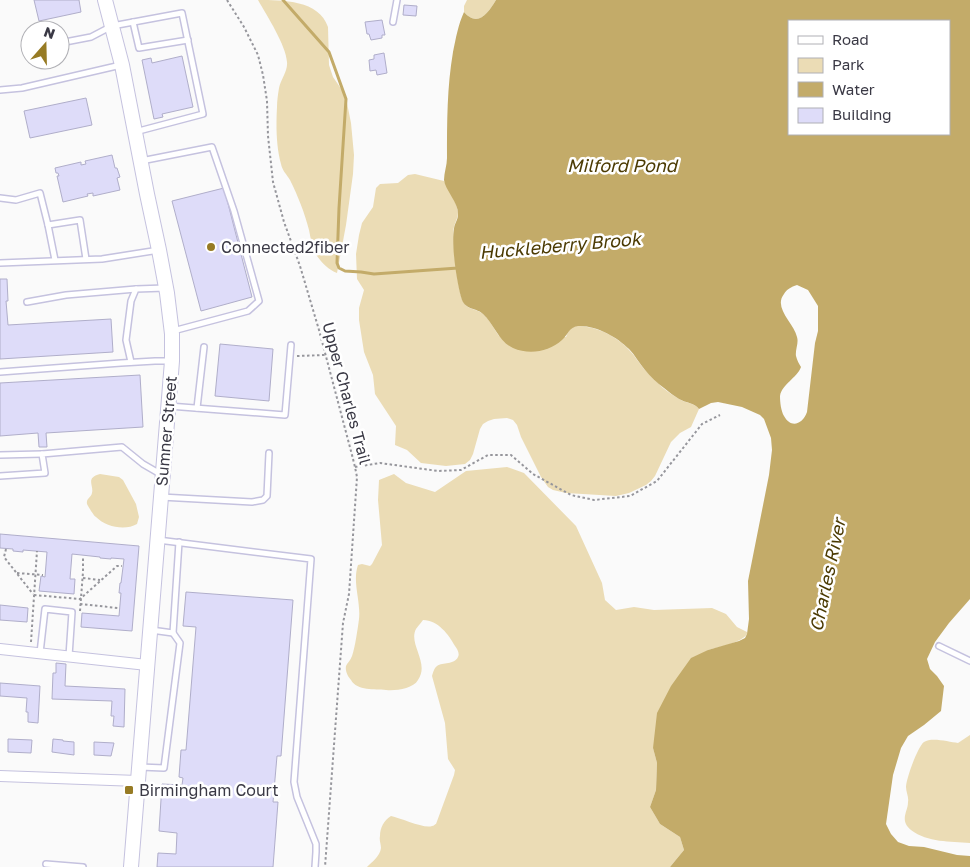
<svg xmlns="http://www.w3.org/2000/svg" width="970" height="867" viewBox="0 0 970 867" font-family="'Golos Text',sans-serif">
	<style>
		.green { fill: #ebdcb5 }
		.water { fill: #c3ab69; fill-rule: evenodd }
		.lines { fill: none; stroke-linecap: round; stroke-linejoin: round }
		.stream { stroke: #c3ab69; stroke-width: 3 }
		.building { fill: #dedcf9; stroke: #b0aeca }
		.lane-casing { stroke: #c5c2df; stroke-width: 8 }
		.street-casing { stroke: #c5c2df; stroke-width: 12 }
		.secondary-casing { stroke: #c5c2df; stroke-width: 16 }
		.path { stroke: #96969c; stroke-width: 2; stroke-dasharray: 2.5 2.5; stroke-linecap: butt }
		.lane { stroke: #fff; stroke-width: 5 }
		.street { stroke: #fff; stroke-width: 10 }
		.secondary { stroke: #fff; stroke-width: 14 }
		.poi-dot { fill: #977b24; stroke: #fff; stroke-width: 2 }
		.labels { text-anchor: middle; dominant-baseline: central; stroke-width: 5; stroke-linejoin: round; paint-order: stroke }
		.poi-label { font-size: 16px; fill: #3a3945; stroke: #fff; text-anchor: start }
		.street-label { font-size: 16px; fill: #3a3945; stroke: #fff }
		.water-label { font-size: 18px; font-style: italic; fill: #4b3a02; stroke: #fff }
	</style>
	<rect width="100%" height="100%" fill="#fafafa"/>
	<g class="green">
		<path d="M 258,0 C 283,0 319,0 328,27 L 329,65 L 333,77 L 344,93 L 346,98 L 351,123 L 354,155 L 353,174 L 346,225 L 337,273 C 329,270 322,263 317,256 C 312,249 311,239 309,230 C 305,214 298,196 290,180 C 287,175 282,170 281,164 C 276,146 276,125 277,107 C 277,101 278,94 279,88 C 281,79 288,71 287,62 C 286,45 267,16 258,0 Z"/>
		<path d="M 467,0 L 496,0 C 488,13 478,28 464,12 L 464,6 Z"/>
		<path d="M 415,174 L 444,181 C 449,190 457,202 458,213 C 458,218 455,222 454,227 C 451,238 458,295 464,303 C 468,310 478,309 483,314 C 490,320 494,329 499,336 L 566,337 C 571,325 575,325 587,327 C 602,329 620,339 630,351 C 635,356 639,363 644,369 C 650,376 657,382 663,388 C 668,392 674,396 679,399 C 685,403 695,403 699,409 L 691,427 L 680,433 L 671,442 L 655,476 L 651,481 L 646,485 L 629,493 L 616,496 L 566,493 L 553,490 L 548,487 L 541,477 L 521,437 L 517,425 L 513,420 L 507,418 L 494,419 L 488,421 L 483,424 L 480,429 L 473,454 L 470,460 L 465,464 L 446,466 L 421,463 L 407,450 L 395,445 L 396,426 L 375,394 L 373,375 L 364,352 L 359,320 L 359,308 L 364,290 L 357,279 L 356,254 L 359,235 L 362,223 L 373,207 L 376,188 L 380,184 L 398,183 L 408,175 Z"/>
		<path d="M 507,467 L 524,473 L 576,526 L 602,583 L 605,600 L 616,610 L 634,607 L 654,610 L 712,608 L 726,614 L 737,627 L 747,632 L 747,634 C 741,643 719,647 708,650 L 653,748 L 657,763 L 656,790 L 650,807 L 660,824 L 680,837 L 684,850 L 670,867 L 367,867 C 372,862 380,856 381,848 C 381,844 379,840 380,836 C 380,828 384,820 391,816 C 401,818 424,829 432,826 C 434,826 435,824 436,824 L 454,775 L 455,770 L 448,759 L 445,723 L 432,676 C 433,673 434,668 437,666 C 443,662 454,665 458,657 C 460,653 457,649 455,646 C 449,635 438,620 423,620 C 421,623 418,626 416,629 C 408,644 430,663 418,680 C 413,689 395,691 386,690 C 375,689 357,691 351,680 C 348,677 345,671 346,666 C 347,663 351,660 352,656 C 355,648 358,627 359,619 C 361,601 352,582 358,565 L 362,564 L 370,566 L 372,564 L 382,545 L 378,500 L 379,480 L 394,474 L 406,483 L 435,492 L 466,471 Z"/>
		<path d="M 100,474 L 119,477 L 123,480 L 136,504 L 139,517 L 137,524 C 125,531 106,527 96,517 C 94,516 93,513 91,511 C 90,509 88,506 87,504 C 86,498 91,498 92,493 C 94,485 85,478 100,474 Z"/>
		<path d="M 970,735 L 970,843 C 950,841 928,843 911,830 C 899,820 908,812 908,802 C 909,797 906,792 906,787 C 906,779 918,746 924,742 C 932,737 949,742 958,743 Z"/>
	</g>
	<path class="water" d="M 496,0 L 970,0 L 970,599 L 949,623 L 935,642 L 927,659 L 930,669 L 937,676 L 944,686 L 941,711 L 924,725 L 908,736 L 901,748 L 893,775 L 886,824 L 891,834 L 898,842 L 909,846 L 924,847 L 957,855 L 970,856 L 970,867 L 670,867 L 684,850 L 680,837 L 660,824 L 650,807 L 656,790 L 657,763 L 653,748 L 657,713 L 671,686 L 691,658 L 708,650 L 739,641 L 745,638 L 747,634 L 749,619 L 748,581 L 769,475 L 772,450 L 771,438 L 764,419 L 760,415 L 742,407 L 718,402 L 711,403 L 699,409 C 695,403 686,403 679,399 C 674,396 669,392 664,388 C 657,383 650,376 645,370 C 639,363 635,355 629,349 C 617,337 596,325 578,326 C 569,327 568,335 562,340 C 549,352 529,355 513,348 C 499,342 494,324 483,314 C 477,308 466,310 462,300 C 457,285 451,245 454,229 C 454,224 458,220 458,215 C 459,203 445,190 444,180 C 444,173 447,165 447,158 C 447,122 447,87 453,52 C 456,38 458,25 464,12 C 478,28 488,13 496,0 ZM 789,21 L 949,21 L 949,134 L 789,134 ZM 797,285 L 808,290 L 818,306 L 818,331 L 815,343 L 807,412 C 803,424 791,429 784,416 C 781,411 780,402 780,396 C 782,384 797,378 801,367 C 799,364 797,360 796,356 C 795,350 799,343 797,337 C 794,323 773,308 784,294 C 787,289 791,287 797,285 Z"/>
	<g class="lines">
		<path class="stream" d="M 283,0 L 329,52 L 346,99 L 339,208 L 337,263 L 339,268 L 345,271 L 361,272 L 374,274 L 458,268"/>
	</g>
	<g class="building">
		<path d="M 34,0 L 79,0 L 81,12 L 39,21 Z"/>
		<path d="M 404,5 L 417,6 L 416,16 L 403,15 Z"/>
		<path d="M 382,20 L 385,35 L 382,35 L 382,38 L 371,40 L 369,34 L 367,34 L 365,22 Z"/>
		<path d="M 384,53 L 387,73 L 377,75 L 376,70 L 370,71 L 369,60 L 374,59 L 374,55 Z"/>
		<path d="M 182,56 L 193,107 L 162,114 L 163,117 L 154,119 L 142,60 L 151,58 L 152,63 Z"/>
		<path d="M 86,98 L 92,125 L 30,138 L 24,111 Z"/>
		<path d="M 112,155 L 115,168 L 117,168 L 120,177 L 117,178 L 120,190 L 93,196 L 93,193 L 87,194 L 88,196 L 63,202 L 57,176 L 59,176 L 58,173 L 56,173 L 55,168 L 81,162 L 81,165 L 86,164 L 85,161 Z"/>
		<path d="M 224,188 L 252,297 L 201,311 L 172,201 Z"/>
		<path d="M 0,279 L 7,279 L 8,301 L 6,301 L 8,325 L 111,319 L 113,352 L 0,359 Z"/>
		<path d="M 220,344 L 273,349 L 269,401 L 215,396 Z"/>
		<path d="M 140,375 L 143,427 L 46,433 L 47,447 L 39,447 L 38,433 L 0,436 L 0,383 Z"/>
		<path d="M 0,534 L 139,546 L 132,631 L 81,627 L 82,613 L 119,616 L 121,593 L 119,593 L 120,583 L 121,583 L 124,559 L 111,558 L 111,559 L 100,558 L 100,557 L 72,554 L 70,579 L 75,579 L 74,594 L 39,591 L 41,576 L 45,577 L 47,552 L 23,550 L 23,552 L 13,551 L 13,549 L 0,548 Z"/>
		<path d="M 186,592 L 293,600 L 281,756 L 277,756 L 273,802 L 278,802 L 273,867 L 157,867 L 158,853 L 176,854 L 177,833 L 159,831 L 162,784 L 182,785 L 183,778 L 179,777 L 181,750 L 186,750 L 196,627 L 183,626 Z"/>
		<path d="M 0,605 L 28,608 L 27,622 L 0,620 Z"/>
		<path d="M 56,663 L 66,664 L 65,686 L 125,689 L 124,727 L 113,726 L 114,716 L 111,716 L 112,701 L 52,699 L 53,673 L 56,673 Z"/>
		<path d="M 0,683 L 40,686 L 38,723 L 28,722 L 28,712 L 26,712 L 27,698 L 0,696 Z"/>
		<path d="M 8,739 L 32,740 L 31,753 L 8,752 Z"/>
		<path d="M 53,739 L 63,740 L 63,741 L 74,742 L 74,755 L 52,752 Z"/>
		<path d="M 94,742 L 114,743 L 111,756 L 94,755 Z"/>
	</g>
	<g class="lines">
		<g class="lane-casing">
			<g id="lane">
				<path d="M 133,22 L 139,48 L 188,40"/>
				<path d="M 393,22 L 397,0"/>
				<path d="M 60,43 L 91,37 L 112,26 L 182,13 L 203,114 L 135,132"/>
				<path d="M 0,90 L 22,88 L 121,65"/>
				<path d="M 141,161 L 212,147 L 234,211 L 259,301 L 248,311 L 173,331"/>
				<path d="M 0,198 L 16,200 L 40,193 L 48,225 L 80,220 L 86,259"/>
				<path d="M 48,225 L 55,260"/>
				<path d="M 0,263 L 102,259 L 159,250"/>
				<path d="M 27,302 L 66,295 L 136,289"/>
				<path d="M 131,362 L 126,340 L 131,301 L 136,289 L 165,288"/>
				<path d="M 0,372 L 121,363 L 155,361 L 172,361"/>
				<path d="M 169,406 L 285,415 L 291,345"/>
				<path d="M 197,408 L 204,347"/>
				<path d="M 0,455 L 42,454"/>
				<path d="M 0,476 L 45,473 L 42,454 L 122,447 L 143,464 L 162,475"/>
				<path d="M 161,497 L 252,502 L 263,500 L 267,496 L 269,453"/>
				<path d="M 158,540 L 311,559 L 294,782 L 297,797 L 316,844 L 316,852 L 315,867"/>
				<path d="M 151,630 L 173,633 L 179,542"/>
				<path d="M 939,646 L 970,661"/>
				<path d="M 40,653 L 45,609 L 72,612 L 69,656"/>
				<path d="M 140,767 L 164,768 L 180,643 L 173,633"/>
				<path d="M 46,864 L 83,867"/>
			</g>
		</g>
		<g class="street-casing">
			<g id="street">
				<path d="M 0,649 L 147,665"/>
				<path d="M 0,776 L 138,781"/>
			</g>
		</g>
		<g class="secondary-casing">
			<path id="secondary" d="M 105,0 L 122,65 L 147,194 L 159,250 L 167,293 L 172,334 L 172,361 L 131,867"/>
		</g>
		<g class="path">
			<path d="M 227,0 L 244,27 L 258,55 L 263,75 L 267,101 L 268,136 L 273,182 L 284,222 L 300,266 L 319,330 L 352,455 L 355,467 L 357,477 L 349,594 L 343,623 L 325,867"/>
			<path d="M 297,356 L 325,355"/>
			<path d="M 355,467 L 380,463 L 438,471 L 461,470 L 488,455 L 511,455 L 533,474 L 571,495 L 594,500 L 630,496 L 657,481 L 702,424 L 720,415"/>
			<path d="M 6,549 L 4,557 L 33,594"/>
			<path d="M 17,573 L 43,575"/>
			<path d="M 83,578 L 100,580"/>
			<path d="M 34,595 L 80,599 L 117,566 L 122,566"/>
			<path d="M 80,604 L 118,608"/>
			<path d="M 80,611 L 83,572 L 83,556"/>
			<path d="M 31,642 L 37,551"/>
		</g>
		<use href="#lane" class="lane"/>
		<use href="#street" class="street"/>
		<use href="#secondary" class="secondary"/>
	</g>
	<g class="poi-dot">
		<circle cx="211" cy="247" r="5"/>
		<rect x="124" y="785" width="10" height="10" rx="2.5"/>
	</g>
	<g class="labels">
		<g class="poi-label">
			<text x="221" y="247">Connected2fiber</text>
			<text x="139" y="790">Birmingham Court</text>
		</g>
		<g class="street-label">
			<text transform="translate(347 393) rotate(75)">Upper Charles Trail</text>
			<text transform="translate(166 431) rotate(-85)">Sumner Street</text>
		</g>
		<g class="water-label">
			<text x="622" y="165">Milford Pond</text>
			<text transform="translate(560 245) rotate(-5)">Huckleberry Brook</text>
			<text transform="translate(827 575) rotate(-78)">Charles River</text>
		</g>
	</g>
	<rect x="788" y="20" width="162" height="115" fill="#ffffff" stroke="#b0b0b5"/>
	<rect x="798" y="36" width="25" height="8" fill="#ffffff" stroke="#b0b0b5"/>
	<text x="832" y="45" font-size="15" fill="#3a3945">Road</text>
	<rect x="798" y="58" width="25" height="15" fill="#ebdcb5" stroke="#b0b0b5"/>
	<text x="832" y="70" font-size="15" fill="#3a3945">Park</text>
	<rect x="798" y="82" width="25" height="15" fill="#c3ab69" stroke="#b0b0b5"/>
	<text x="832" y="95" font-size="15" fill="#3a3945">Water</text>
	<rect x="798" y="108" width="25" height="15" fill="#dedcf9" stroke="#b0b0b5"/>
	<text x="832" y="120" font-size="15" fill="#3a3945">Building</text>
	<g transform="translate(45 45) rotate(20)"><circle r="24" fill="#ffffff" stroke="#b0b0b5"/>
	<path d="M0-4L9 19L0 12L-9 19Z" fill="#977b24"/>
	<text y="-8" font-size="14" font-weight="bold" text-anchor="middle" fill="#3a3945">N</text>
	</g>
</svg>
